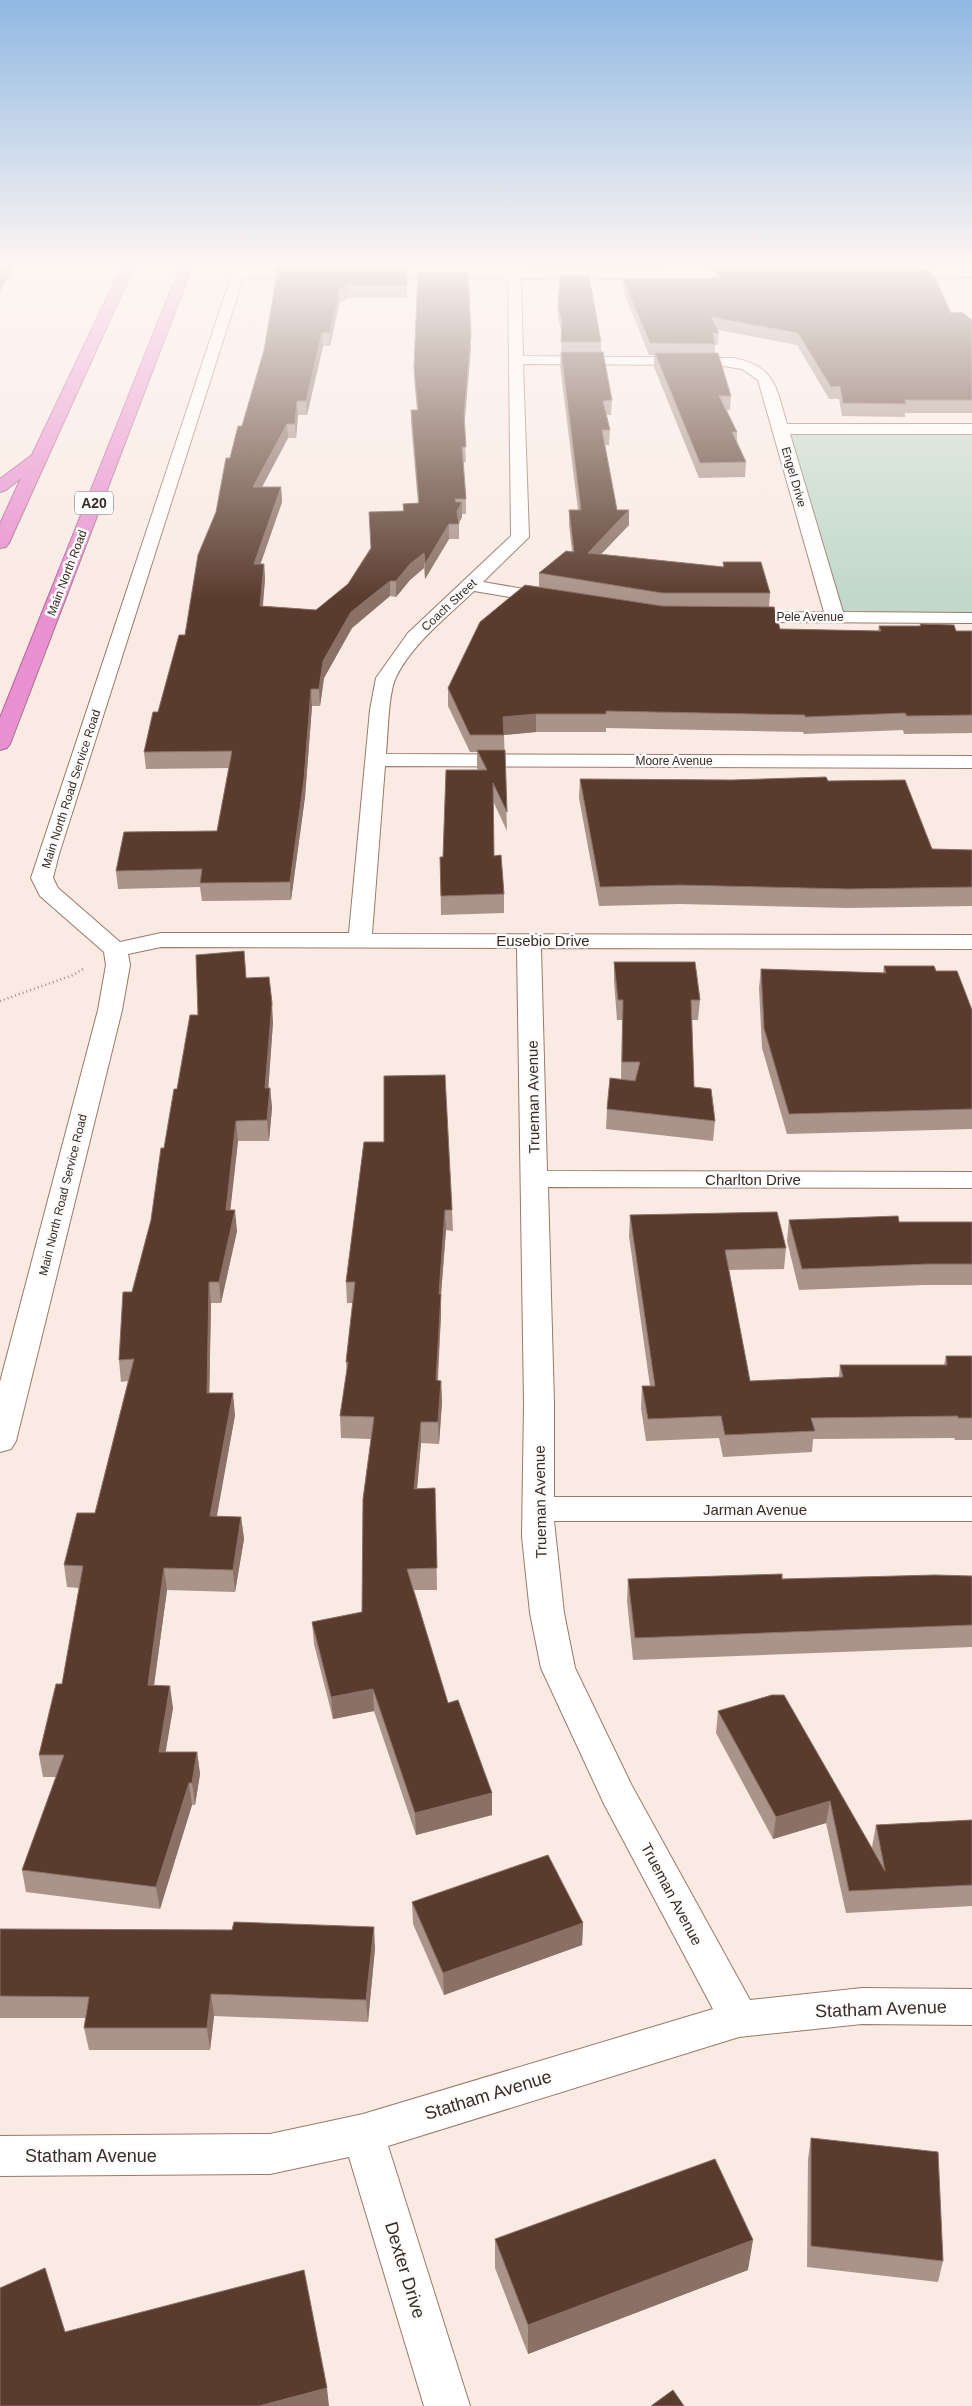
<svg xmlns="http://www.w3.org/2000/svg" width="972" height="2406" viewBox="0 0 972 2406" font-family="Arial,sans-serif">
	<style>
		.green { fill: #c1d8ca }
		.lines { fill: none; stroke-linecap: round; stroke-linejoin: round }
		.minor-casing { stroke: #9a796a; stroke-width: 2 }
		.highway-casing { stroke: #ab6d94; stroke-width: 2 }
		.path { stroke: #9e8f89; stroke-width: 2.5; stroke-dasharray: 1 3; stroke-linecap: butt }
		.minor { fill: #fff; fill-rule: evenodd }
		.highway { fill: #e890d0; fill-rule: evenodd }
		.wall { fill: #aa9389 }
		.shaded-wall { fill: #8a7065 }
		.building { fill: #5a3c2e; stroke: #8a7065 }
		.labels { text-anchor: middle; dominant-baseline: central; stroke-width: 5; stroke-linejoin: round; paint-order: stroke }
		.far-street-label { font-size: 12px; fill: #392b25; stroke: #fbfbfb }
		.shield { fill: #fbfbfb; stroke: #736965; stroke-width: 1 }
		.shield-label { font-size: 14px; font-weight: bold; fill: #392b25 }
		.street-label { font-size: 15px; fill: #392b25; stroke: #fbfbfb }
		.near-street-label { font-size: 18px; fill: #392b25; stroke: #fbfbfb }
	</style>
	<rect width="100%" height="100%" fill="#faeae4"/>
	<g class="green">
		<path d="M 530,262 L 661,262 L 663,270 L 530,271 Z"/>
		<path d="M 781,429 L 972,429 L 972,618 L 835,617 Z"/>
	</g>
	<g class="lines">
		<g class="minor-casing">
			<g id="minor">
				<path d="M 236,262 L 248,262 L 246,270 L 315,270 L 321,274 L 315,278 L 243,278 L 59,854 L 53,878 L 58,888 L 120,942 L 161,933 L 349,933 L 370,710 L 376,678 L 408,633 L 511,536 L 508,278 L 368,278 L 362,274 L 363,271 L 758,272 L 759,275 L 758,278 L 753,279 L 521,278 L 523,356 L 733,358 C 776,366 776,388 787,424 L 972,424 L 972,434 L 790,434 L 843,612 L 972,613 L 972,623 L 739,622 L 733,621 L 730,617 L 733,613 L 824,612 L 758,380 L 742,369 L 718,365 L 523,364 L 529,537 L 483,582 L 553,594 L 559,595 L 562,599 L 559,603 L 553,604 L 474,591 C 447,617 413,643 396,677 C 388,694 388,734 386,754 L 972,756 L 972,768 L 385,766 L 372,934 L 972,935 L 972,949 L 541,948 L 547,1171 L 972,1172 L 972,1188 L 548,1187 L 554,1403 L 554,1497 L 972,1497 L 972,1521 L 554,1521 L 564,1613 L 575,1668 L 632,1786 L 750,2000 L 862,1988 L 972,1989 L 972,2025 L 862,2024 L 739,2037 L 388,2146 L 470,2406 L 424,2406 L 349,2157 L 270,2174 L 0,2176 L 0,2136 L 270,2134 L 363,2114 L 713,2009 L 604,1804 L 541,1668 L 530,1613 L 522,1537 L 524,1403 L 517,948 L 161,947 L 128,954 L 130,965 L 122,1010 L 16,1441 L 11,1449 L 0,1452 L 0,1382 L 98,1010 L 106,965 L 104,952 L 40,896 L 31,878 Z"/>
				<path d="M 896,271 L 967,271 L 972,272 L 972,277 L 891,278 L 890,275 L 891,272 Z"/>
			</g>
		</g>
		<g class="highway-casing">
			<g id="highway">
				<path d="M 124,262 L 136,262 L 9,543 L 6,547 L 0,548 L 0,524 L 21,478 L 6,490 L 0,492 L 0,479 L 32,455 Z"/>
				<path d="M 182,262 L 194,262 L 10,744 L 7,748 L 0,750 L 0,718 Z"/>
			</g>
		</g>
		<path class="path" d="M 0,1001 L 73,975 L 83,969"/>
		<use href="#minor" class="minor"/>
		<use href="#highway" class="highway"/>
	</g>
	<g class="wall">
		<path d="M 281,262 L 407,262 L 407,298 L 347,298 L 346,301 L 340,301 L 330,346 L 323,346 L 307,415 L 298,415 L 296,438 L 288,438 L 262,487 L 281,487 L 282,502 L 260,564 L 264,564 L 265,579 L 263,606 L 316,610 L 348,584 L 403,511 L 403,504 L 418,503 L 411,424 L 411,410 L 417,410 L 414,380 L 414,367 L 471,348 L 464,423 L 466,462 L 463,462 L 466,499 L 466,514 L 462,514 L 462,517 L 459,523 L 459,539 L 449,539 L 425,579 L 424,568 L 410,580 L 396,597 L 390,596 L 352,628 L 324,678 L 320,706 L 312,706 L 305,797 L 291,900 L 202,901 L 200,887 L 118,889 L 116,871 L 217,831 L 229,768 L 146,769 L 144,752 L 185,635 L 216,512 L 230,458 L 242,426 L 264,350 L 281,268 Z"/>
		<path d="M 708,262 L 921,262 L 920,270 L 951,313 L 972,320 L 972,413 L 905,413 L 905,417 L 842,416 L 839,399 L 829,399 L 797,345 L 718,330 L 719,333 L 718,345 L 715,345 L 715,353 L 731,396 L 730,410 L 727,410 L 737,432 L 737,442 L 746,462 L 745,477 L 699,478 L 654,367 L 654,355 L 649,355 L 623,290 L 623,279 L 715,278 L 716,270 L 711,270 Z"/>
		<path d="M 558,307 L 601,342 L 601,352 L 612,400 L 611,415 L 606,415 L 610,430 L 609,445 L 605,445 L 617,510 L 629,510 L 629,525 L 601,554 L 723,567 L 723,562 L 770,593 L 769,607 L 780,629 L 878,631 L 879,626 L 920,626 L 920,624 L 956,631 L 972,631 L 972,733 L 904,734 L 903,730 L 804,734 L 803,732 L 606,728 L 606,732 L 536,732 L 504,735 L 507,831 L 493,801 L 494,856 L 504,894 L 504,913 L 441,915 L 440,857 L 443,857 L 478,770 L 477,768 L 477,752 L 470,752 L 448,706 L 448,688 L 539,587 L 539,573 L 572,551 L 569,525 L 569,510 L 578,510 L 560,366 L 562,333 L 558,319 Z"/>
		<path d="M 580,779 L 828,781 L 932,849 L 972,850 L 972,906 L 847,908 L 679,904 L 599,906 L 579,798 Z"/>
		<path d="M 614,962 L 700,1000 L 698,1020 L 692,1020 L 694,1087 L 715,1121 L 713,1141 L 606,1129 L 607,1109 L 621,1079 L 622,1020 L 617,1020 L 614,981 Z"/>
		<path d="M 884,966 L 936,971 L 972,1010 L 972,1129 L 787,1134 L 762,1048 L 759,988 L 761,969 L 883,973 Z"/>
		<path d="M 246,978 L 273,1022 L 268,1088 L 270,1088 L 272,1108 L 269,1141 L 238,1141 L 230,1210 L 237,1231 L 221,1303 L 211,1303 L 209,1393 L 235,1415 L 216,1517 L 241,1517 L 244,1539 L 235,1592 L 167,1590 L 154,1685 L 173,1708 L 165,1752 L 197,1752 L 200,1774 L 195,1805 L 192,1805 L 160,1909 L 26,1892 L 22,1870 L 56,1777 L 43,1777 L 39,1755 L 62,1684 L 79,1588 L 67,1587 L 64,1565 L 95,1513 L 128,1381 L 121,1382 L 119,1360 L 132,1292 L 151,1220 L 164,1148 L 177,1089 L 198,1015 Z"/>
		<path d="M 364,1142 L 452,1210 L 453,1231 L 446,1230 L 441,1294 L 441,1315 L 438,1381 L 441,1381 L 442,1402 L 439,1444 L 421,1443 L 417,1489 L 435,1488 L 437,1590 L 414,1590 L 448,1703 L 492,1793 L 492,1815 L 416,1835 L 374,1711 L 333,1719 L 314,1644 L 312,1622 L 362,1612 L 371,1439 L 341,1438 L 340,1416 L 347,1373 L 346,1362 L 353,1303 L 347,1303 L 346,1282 Z"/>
		<path d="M 630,1215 L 786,1248 L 784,1269 L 729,1270 L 750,1381 L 839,1377 L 840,1365 L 944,1365 L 946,1356 L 972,1356 L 972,1440 L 955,1440 L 954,1438 L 813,1439 L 812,1452 L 723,1457 L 719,1438 L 646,1441 L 641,1408 L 642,1386 L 650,1386 L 629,1236 Z"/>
		<path d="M 789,1220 L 899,1222 L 972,1222 L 972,1285 L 924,1285 L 799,1290 L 787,1241 Z"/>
		<path d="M 972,1576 L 972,1647 L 633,1660 L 627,1601 L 628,1579 L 782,1579 Z"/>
		<path d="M 772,1695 L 873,1850 L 872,1847 L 876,1825 L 972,1820 L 972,1906 L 846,1913 L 826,1823 L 773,1839 L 716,1733 L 718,1711 Z"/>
		<path d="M 412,1902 L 583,1923 L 582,1945 L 444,1995 L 413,1924 Z"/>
		<path d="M 0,1929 L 375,1948 L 368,2022 L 214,2016 L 210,2050 L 89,2050 L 84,2028 L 86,2018 L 0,2018 Z"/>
		<path d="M 811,2138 L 943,2261 L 938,2282 L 807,2267 L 808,2159 Z"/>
		<path d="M 495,2239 L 748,2270 L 528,2354 L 495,2268 Z"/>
	</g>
	<g class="shaded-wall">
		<path d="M 4,262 L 18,262 L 0,291 L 0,268 Z"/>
		<path d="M 346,285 L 347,298 L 346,301 L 345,289 Z"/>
		<path d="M 340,289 L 340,301 L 330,346 L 330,333 Z"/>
		<path d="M 322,333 L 323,346 L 307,415 L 306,401 Z"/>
		<path d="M 471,335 L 471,348 L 464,429 L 464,415 Z"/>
		<path d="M 297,401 L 298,415 L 296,438 L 295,424 Z"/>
		<path d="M 287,424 L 288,438 L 254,502 L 253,487 Z"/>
		<path d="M 281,487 L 282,502 L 255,580 L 254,564 Z"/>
		<path d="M 462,502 L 462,517 L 458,524 L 457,511 Z"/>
		<path d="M 629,510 L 629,525 L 587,569 L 588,553 Z"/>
		<path d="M 449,524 L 449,539 L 425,579 L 425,564 Z"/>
		<path d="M 424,553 L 424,568 L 410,580 L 396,597 L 396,581 L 410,564 Z"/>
		<path d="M 264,564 L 265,579 L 261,622 L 260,606 Z"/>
		<path d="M 390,581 L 390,596 L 352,628 L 324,678 L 320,706 L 319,689 L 323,661 L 351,612 Z"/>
		<path d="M 311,689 L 312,706 L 305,797 L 291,900 L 290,882 Z"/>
		<path d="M 536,714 L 536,732 L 503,735 L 503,717 Z"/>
		<path d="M 272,1003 L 273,1022 L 267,1108 L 265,1088 Z"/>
		<path d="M 270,1088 L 272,1108 L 269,1141 L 267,1120 Z"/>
		<path d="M 236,1121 L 238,1141 L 228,1231 L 226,1210 Z"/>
		<path d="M 235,1210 L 237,1231 L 221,1303 L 219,1282 Z"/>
		<path d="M 445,1210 L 446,1230 L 441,1294 L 441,1315 L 436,1402 L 436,1380 L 439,1294 Z"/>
		<path d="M 209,1282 L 211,1303 L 209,1414 L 207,1393 Z"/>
		<path d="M 441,1381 L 442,1402 L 439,1444 L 438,1422 Z"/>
		<path d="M 233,1393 L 235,1415 L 213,1538 L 210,1516 Z"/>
		<path d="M 421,1422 L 421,1443 L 415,1511 L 414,1489 Z"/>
		<path d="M 241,1517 L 244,1539 L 235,1592 L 233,1570 Z"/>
		<path d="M 164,1568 L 167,1590 L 151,1707 L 148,1685 Z"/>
		<path d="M 170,1686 L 173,1708 L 162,1774 L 159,1752 Z"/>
		<path d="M 373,1689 L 374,1711 L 333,1719 L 331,1697 Z"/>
		<path d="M 197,1752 L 200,1774 L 195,1805 L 192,1783 Z"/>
		<path d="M 189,1783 L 192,1805 L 160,1909 L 156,1887 Z"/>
		<path d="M 492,1793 L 492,1815 L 416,1835 L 415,1813 Z"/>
		<path d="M 830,1801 L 826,1823 L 773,1839 L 776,1817 Z"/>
		<path d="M 583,1923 L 582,1945 L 444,1995 L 443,1973 Z"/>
		<path d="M 374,1927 L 375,1948 L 368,2022 L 366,2000 Z"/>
		<path d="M 211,1994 L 214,2016 L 210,2050 L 207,2028 Z"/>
		<path d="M 753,2240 L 748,2270 L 528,2354 L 528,2325 Z"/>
		<path d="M 327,2388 L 329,2406 L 259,2406 Z"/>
	</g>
	<g class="building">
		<path d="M 0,262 L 4,262 L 0,268 Z"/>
		<path d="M 278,268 L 407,268 L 407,285 L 346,285 L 345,289 L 340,289 L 330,333 L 322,333 L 306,401 L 297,401 L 295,424 L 287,424 L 253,487 L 281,487 L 254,564 L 264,564 L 260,606 L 316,610 L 348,584 L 371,548 L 369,512 L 404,511 L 403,504 L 419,503 L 411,410 L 418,410 L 414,367 L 418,272 L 468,273 L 471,335 L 464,415 L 466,447 L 462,447 L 466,499 L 455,499 L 456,502 L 462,502 L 457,511 L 459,524 L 449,524 L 425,564 L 424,553 L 410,564 L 396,581 L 390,581 L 351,612 L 323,661 L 319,689 L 311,689 L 304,779 L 290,882 L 200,883 L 202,869 L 116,871 L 124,832 L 217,831 L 232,751 L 144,752 L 153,712 L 158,712 L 179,635 L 185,635 L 198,555 L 216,512 L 226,458 L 230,458 L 238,426 L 242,426 L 264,350 Z"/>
		<path d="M 716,269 L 929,270 L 936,280 L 951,313 L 962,312 L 972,320 L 972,400 L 905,400 L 906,404 L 843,403 L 840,386 L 831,387 L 798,333 L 711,317 L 719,333 L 713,333 L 715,344 L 650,343 L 623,279 L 719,278 Z"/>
		<path d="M 560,275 L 589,275 L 601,342 L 561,342 L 562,321 L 558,307 Z"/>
		<path d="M 561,352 L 603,352 L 612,400 L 603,401 L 610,430 L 602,430 L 617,510 L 629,510 L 588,553 L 724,567 L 723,562 L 761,562 L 770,593 L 662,593 L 539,573 L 566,551 L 574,552 L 569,510 L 581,510 Z"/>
		<path d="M 655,353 L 718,353 L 731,396 L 719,396 L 737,432 L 732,432 L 746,462 L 700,463 Z"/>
		<path d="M 525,585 L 662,606 L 774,607 L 780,629 L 881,631 L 879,626 L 921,626 L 920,624 L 954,625 L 956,631 L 972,631 L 972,715 L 907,716 L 905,713 L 805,717 L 805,715 L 606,711 L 606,714 L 536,714 L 503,717 L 504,735 L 470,735 L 448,688 L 480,622 Z"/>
		<path d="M 477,750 L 505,750 L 507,812 L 493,783 L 494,856 L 501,855 L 504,894 L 441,896 L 440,857 L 443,857 L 446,770 L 487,770 Z"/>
		<path d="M 826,777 L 828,781 L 905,780 L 932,849 L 972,850 L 972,887 L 849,889 L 680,885 L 600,887 L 580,779 L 732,780 Z"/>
		<path d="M 244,951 L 246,978 L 269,977 L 272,1003 L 265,1088 L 270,1088 L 267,1120 L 236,1121 L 226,1210 L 235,1210 L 219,1282 L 209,1282 L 207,1393 L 233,1393 L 210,1516 L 241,1517 L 233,1570 L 164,1568 L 148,1685 L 170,1686 L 159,1752 L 197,1752 L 192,1783 L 189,1783 L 156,1887 L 22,1870 L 64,1755 L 39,1755 L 56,1684 L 62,1684 L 83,1566 L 64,1565 L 77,1513 L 95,1513 L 134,1359 L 119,1360 L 123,1292 L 132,1292 L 151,1220 L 161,1148 L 164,1148 L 174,1089 L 177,1089 L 190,1015 L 198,1015 L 196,955 Z"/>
		<path d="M 614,962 L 695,962 L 700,1000 L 691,1000 L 694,1087 L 711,1089 L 715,1121 L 607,1109 L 610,1078 L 635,1081 L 640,1062 L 622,1062 L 623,1000 L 618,1000 Z"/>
		<path d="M 884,966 L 934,966 L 936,971 L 957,971 L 972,1010 L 972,1109 L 789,1114 L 764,1028 L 761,969 L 886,973 Z"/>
		<path d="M 445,1075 L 452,1210 L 445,1210 L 439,1294 L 441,1294 L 436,1380 L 441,1381 L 438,1422 L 421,1422 L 414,1489 L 435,1488 L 437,1568 L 407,1569 L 448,1703 L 458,1700 L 492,1793 L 415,1813 L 373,1689 L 331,1697 L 312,1622 L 362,1612 L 363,1499 L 374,1417 L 340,1416 L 348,1362 L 346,1362 L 355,1282 L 346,1282 L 364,1142 L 384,1142 L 384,1076 Z"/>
		<path d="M 777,1212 L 786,1248 L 725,1250 L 750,1381 L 843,1377 L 840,1365 L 947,1365 L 946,1356 L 972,1356 L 972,1418 L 958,1418 L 958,1416 L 811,1418 L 815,1431 L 725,1435 L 721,1416 L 648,1419 L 642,1386 L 655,1386 L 630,1215 Z"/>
		<path d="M 898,1216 L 899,1222 L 972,1222 L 972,1264 L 928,1264 L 802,1269 L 789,1220 Z"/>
		<path d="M 782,1574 L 782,1579 L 935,1575 L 972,1576 L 972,1625 L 635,1638 L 628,1579 Z"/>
		<path d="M 772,1695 L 784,1695 L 885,1871 L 876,1825 L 972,1820 L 972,1885 L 849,1891 L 830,1801 L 776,1817 L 718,1711 Z"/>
		<path d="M 548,1855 L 583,1923 L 443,1973 L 412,1902 Z"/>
		<path d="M 234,1922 L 374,1927 L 366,2000 L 211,1994 L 207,2028 L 84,2028 L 89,1997 L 0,1996 L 0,1929 L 232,1930 Z"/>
		<path d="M 811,2138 L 938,2152 L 943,2261 L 811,2246 Z"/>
		<path d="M 715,2159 L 753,2240 L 528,2325 L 495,2239 Z"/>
		<path d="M 45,2268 L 65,2332 L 304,2270 L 327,2388 L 259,2406 L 0,2406 L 0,2288 Z"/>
		<path d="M 673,2390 L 684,2406 L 651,2406 Z"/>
	</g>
	<linearGradient id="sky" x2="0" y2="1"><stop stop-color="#90b8e2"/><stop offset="0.44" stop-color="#fdf6f3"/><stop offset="1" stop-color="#fdf6f3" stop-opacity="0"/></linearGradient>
	<rect width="972" height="599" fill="url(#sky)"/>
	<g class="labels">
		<g class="far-street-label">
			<text transform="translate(794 477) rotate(74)">Engel Drive</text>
			<text transform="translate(67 573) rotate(-69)">Main North Road</text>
			<text transform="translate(449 605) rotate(-43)">Coach Street</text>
			<text x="810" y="617">Pele Avenue</text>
			<text x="674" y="761">Moore Avenue</text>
			<text transform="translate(71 789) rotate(-72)">Main North Road Service Road</text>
			<text transform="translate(63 1195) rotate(-76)">Main North Road Service Road</text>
		</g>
		<rect class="shield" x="75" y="491.5" width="38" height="23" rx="4"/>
		<g class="shield-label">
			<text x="94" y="503">A20</text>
		</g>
		<g class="street-label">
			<text x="543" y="940">Eusebio Drive</text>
			<text transform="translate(533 1097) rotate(-91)">Trueman Avenue</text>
			<text x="753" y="1179">Charlton Drive</text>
			<text transform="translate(540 1502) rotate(-91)">Trueman Avenue</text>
			<text x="755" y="1509">Jarman Avenue</text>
			<text transform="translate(672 1894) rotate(62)">Trueman Avenue</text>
		</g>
		<g class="near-street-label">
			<text transform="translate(881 2009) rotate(-2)">Statham Avenue</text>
			<text transform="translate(488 2095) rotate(-17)">Statham Avenue</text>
			<text x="91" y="2156">Statham Avenue</text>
			<text transform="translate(405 2270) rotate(73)">Dexter Drive</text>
		</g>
	</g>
</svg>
